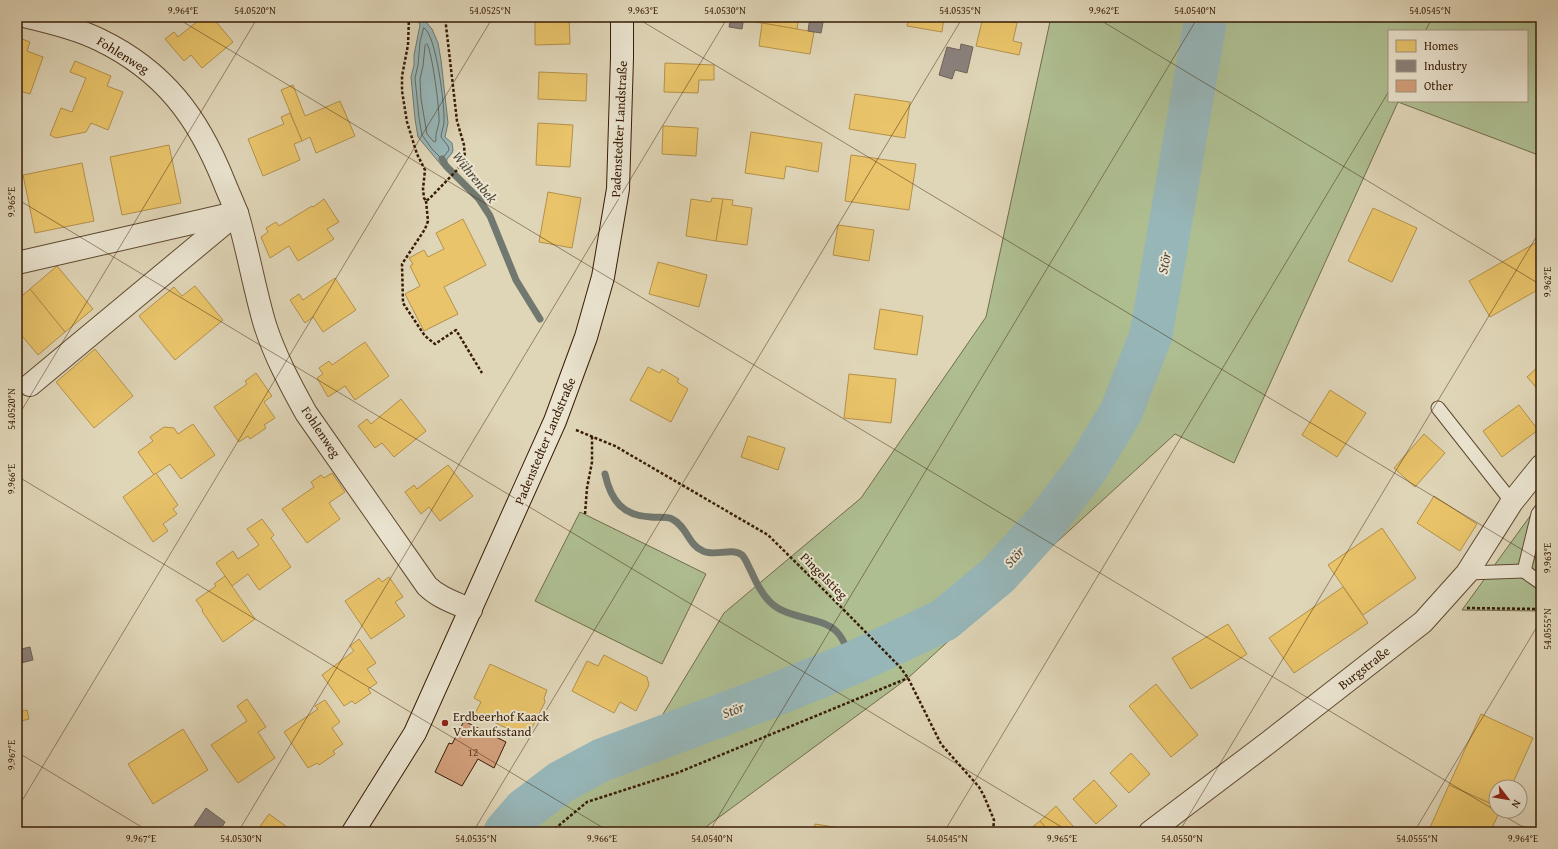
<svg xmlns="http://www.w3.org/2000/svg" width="1558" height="849" viewBox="0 0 1558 849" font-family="'Gentium Book Plus',serif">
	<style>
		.green { fill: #aebe91; stroke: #726c4a; fill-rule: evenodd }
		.water { fill: #97b6b8; stroke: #717870 }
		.homes { fill: #e9c46a; stroke: #b4914b }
		.industry { fill: #8a817c; stroke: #716258 }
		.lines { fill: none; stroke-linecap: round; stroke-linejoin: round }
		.shore { stroke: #67685e; stroke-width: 1 }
		.stream { stroke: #717870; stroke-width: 7 }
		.river { stroke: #97b6b8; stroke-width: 43 }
		.building { fill: #d29f7b; stroke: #371b04 }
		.lane-casing { stroke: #614a31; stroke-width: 15 }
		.street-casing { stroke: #614a31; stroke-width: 24 }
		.secondary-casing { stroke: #371b04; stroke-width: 24 }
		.path { stroke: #371b04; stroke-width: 2.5; stroke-dasharray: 3 2; stroke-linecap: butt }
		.lane { stroke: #eae4d0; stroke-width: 13 }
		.street { stroke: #eae4d0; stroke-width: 22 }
		.secondary { stroke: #eae4d0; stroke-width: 22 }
		.ticks { fill: none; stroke: #371b04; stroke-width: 1; stroke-opacity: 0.45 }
		.poi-dot { fill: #8f2418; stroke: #eae4d0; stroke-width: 1.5 }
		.labels { text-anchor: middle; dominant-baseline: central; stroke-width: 4; stroke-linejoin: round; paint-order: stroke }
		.number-label { font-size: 11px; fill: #5e3c22 }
		.street-label { font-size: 13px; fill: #371b04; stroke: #eae4d0 }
		.poi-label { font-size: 13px; fill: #371b04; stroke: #eae4d0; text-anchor: start }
		.water-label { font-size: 14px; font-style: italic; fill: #544a3a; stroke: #eae4d0 }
		.neatline { fill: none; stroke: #371b04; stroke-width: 1.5 }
		.ticks-label { font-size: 10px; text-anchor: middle; fill: #371b04 }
	</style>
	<rect width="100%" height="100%" fill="#dfd5b7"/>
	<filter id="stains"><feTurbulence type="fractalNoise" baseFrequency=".005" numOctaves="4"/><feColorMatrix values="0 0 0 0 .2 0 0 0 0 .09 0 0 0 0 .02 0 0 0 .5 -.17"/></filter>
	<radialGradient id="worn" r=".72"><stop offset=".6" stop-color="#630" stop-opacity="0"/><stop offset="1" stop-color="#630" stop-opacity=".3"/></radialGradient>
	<g class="green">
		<path d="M 1051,17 L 1541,17 L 1541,156 L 1398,102 L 1234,463 L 1175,434 L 908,678 L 699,832 L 507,832 L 524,810 L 561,782 L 602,760 L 645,744 L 724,613 L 861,498 L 986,317 ZM 1389,31 L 1527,31 L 1527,101 L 1389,101 Z"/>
		<path d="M 1541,501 L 1541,611 L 1462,610 Z"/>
		<path d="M 580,512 L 706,574 L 662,664 L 535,601 Z"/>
	</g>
	<path class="water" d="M 417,17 L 425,17 L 426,22 L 432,29 L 438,43 L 441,60 L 448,123 L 445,137 L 452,143 L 453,150 L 452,153 L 447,159 L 446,166 L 442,166 L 418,137 L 415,119 L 411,77 L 414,65 L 414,55 L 420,25 Z"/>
	<g class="homes">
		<path d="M 203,17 L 212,17 L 233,42 L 202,68 L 191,55 L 184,61 L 165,39 L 174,32 L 178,37 Z"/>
		<path d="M 569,17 L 570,44 L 535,45 L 535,18 Z"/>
		<path d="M 744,17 L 799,17 L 797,29 L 743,20 Z"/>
		<path d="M 909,17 L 944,17 L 942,32 L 907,26 Z"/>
		<path d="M 983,17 L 993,17 L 1017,23 L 1013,41 L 1022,43 L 1019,55 L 976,46 Z"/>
		<path d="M 762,23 L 814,32 L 810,54 L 759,46 Z"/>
		<path d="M 17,37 L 30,42 L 27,51 L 43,57 L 30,94 L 17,90 Z"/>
		<path d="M 75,61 L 111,76 L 107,86 L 123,92 L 108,130 L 91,123 L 86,132 L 56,138 L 50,135 L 61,108 L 72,112 L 86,78 L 70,72 Z"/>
		<path d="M 665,63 L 714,65 L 714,80 L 699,80 L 698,93 L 664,92 Z"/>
		<path d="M 539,72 L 587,74 L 586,101 L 538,99 Z"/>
		<path d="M 293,85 L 305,116 L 340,101 L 355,136 L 316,153 L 310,137 L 302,141 L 281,90 Z"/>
		<path d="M 855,94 L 910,102 L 905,138 L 849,129 Z"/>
		<path d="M 290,113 L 302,141 L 294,144 L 300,160 L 263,176 L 248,139 L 284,124 L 281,117 Z"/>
		<path d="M 538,123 L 573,125 L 570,167 L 536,165 Z"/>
		<path d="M 663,126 L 698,128 L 696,156 L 662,154 Z"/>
		<path d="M 751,132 L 822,143 L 818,172 L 786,166 L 784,179 L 745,173 Z"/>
		<path d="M 169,145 L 181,203 L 122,215 L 110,157 Z"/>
		<path d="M 851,155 L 916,164 L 909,210 L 845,201 Z"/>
		<path d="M 82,163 L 94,221 L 35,233 L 23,175 Z"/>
		<path d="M 548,192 L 581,198 L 572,248 L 539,242 Z"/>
		<path d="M 712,198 L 723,199 L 716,241 L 686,236 L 691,199 L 711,202 Z"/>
		<path d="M 324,199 L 339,222 L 327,229 L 334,239 L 298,261 L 289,246 L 270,258 L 261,237 L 268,232 L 266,228 L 276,222 L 279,226 L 312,206 L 313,207 Z"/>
		<path d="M 723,199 L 733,200 L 732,205 L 752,208 L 747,245 L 716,241 Z"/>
		<path d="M 1373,208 L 1417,228 L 1392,282 L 1348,261 Z"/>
		<path d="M 463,219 L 486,265 L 444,287 L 458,314 L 424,331 L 405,294 L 420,286 L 410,266 L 413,264 L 409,258 L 424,250 L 428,257 L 444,249 L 436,233 Z"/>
		<path d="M 838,225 L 874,230 L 869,261 L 833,255 Z"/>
		<path d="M 1537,242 L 1541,249 L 1541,288 L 1490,317 L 1469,281 Z"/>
		<path d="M 658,262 L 707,275 L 699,307 L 649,294 Z"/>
		<path d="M 57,266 L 93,309 L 65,332 L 30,289 Z"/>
		<path d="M 335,278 L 356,310 L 323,332 L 313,317 L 305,323 L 290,300 L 299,294 L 303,300 Z"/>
		<path d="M 195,286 L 223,320 L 175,360 L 139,316 L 174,287 L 182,296 Z"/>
		<path d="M 30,289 L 65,332 L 38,355 L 17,330 L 17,300 Z"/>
		<path d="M 880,309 L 923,316 L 917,355 L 874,349 Z"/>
		<path d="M 365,342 L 389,376 L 355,400 L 345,386 L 328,397 L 317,378 L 323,374 L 319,368 L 329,361 L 332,365 Z"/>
		<path d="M 95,349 L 133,396 L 94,428 L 56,382 Z"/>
		<path d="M 1541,364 L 1541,393 L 1527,377 Z"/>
		<path d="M 648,367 L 660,373 L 662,369 L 679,379 L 677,382 L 688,389 L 671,422 L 630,400 Z"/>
		<path d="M 256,373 L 272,396 L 264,402 L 275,418 L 264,425 L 266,428 L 250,439 L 248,436 L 239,442 L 214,407 L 247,384 L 245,381 Z"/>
		<path d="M 849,374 L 896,379 L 891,423 L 844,418 Z"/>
		<path d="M 1330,390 L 1366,413 L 1337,457 L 1302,435 Z"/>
		<path d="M 401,399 L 426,431 L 394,457 L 382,443 L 375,448 L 358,426 L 367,419 L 371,424 Z"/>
		<path d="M 1519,405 L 1538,430 L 1502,457 L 1483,431 Z"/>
		<path d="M 193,424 L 215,455 L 181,479 L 170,464 L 154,475 L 138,452 L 153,441 L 150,437 L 164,427 L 174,428 L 178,434 Z"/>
		<path d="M 1424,434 L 1445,453 L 1415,487 L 1394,468 Z"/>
		<path d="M 748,436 L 785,448 L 778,470 L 741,457 Z"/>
		<path d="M 448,465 L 473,496 L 440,521 L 429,507 L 421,514 L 405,492 L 414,485 L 417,489 Z"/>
		<path d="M 156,473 L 178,505 L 173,509 L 177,514 L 163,524 L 168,531 L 153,542 L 123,497 Z"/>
		<path d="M 332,473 L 345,492 L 329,503 L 340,519 L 307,543 L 282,509 L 314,487 L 311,482 L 321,475 L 324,478 Z"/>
		<path d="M 1434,496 L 1477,524 L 1460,551 L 1417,523 Z"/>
		<path d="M 262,519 L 274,535 L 271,538 L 291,567 L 259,590 L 248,574 L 232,586 L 216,563 L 233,551 L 238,559 L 259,545 L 247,529 Z"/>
		<path d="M 1382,528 L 1416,578 L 1363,615 L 1328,565 Z"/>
		<path d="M 225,576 L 255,619 L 223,642 L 202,611 L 203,610 L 196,600 L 216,586 L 214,584 Z"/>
		<path d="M 389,577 L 403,597 L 395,602 L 405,616 L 371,639 L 345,601 L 379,578 L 382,582 Z"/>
		<path d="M 1343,587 L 1368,623 L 1294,673 L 1269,638 Z"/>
		<path d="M 1228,624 L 1247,654 L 1191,689 L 1172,658 Z"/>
		<path d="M 359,639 L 376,663 L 367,669 L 377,683 L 368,689 L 371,693 L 355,704 L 352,701 L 344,706 L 322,675 L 354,651 L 350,646 Z"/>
		<path d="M 604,655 L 647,677 L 649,685 L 636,711 L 620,702 L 614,713 L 572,691 L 587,661 L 598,666 Z"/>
		<path d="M 490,664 L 547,690 L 544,698 L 545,702 L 527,738 L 475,713 L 481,702 L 474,698 Z"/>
		<path d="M 1156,684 L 1198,735 L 1171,757 L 1129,706 Z"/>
		<path d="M 17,691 L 22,711 L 27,710 L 29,719 L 17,722 Z"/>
		<path d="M 247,699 L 266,727 L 258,732 L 275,758 L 238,783 L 211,745 L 247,721 L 237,706 Z"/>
		<path d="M 325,700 L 340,722 L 332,728 L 343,744 L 333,751 L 335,754 L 319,765 L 317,763 L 308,768 L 284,732 L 318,709 L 315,706 Z"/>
		<path d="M 1481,714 L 1533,738 L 1511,787 L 1496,787 L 1496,806 L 1449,785 Z"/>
		<path d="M 183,729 L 208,770 L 153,804 L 128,764 Z"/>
		<path d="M 1131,753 L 1150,774 L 1129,793 L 1110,773 Z"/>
		<path d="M 1094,780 L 1117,806 L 1096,824 L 1073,799 Z"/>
		<path d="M 1449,785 L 1496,806 L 1496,811 L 1500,811 L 1490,832 L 1428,832 Z"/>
		<path d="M 1056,806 L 1078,832 L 1049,832 L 1040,821 Z"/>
		<path d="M 269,814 L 294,832 L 256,832 Z"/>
		<path d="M 1040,821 L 1049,832 L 1026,832 Z"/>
		<path d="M 815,824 L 866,832 L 814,832 Z"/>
		<path d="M 1523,826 L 1537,832 L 1520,832 Z"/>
	</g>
	<g class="industry">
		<path d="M 731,17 L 744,17 L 742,29 L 729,27 Z"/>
		<path d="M 810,17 L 824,17 L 821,33 L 808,31 Z"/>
		<path d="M 961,44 L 973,47 L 967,73 L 955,70 L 952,79 L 939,75 L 947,47 L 960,50 Z"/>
		<path d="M 20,647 L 21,649 L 30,647 L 33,660 L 17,664 L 17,648 Z"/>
		<path d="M 206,808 L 225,822 L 222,827 L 229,832 L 203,832 L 194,826 Z"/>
	</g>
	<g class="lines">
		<g class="shore">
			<path d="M 424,28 C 436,33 445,107 444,122 C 444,127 441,132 441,137 L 448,146 L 449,150 L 442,159 L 432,149 L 422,135 L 419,118 L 415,78 L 418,65 L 420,42 Z"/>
			<path d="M 427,44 C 432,50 440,112 439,122 C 438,129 435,133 436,141 L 434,142 L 427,134 L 421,99 L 420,79 L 423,66 L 425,46 Z"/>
		</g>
		<g class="stream">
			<path d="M 442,159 L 446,166 L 479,199 L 490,216 L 516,280 L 540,319"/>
			<path d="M 605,474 C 611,501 623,516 651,517 C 657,518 667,516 672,519 C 687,526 688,545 703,551 C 714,557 732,547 742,555 C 746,559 748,566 751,571 C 756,582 761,593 770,602 C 788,620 821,616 836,631 C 845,639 848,653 853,663"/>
		</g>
		<path class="river" d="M 505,832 L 524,810 L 561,782 L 602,760 L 767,698 L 853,663 L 944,620 L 998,575 L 1047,521 L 1087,468 L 1121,412 L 1151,335 L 1206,17"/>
	</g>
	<path class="building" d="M 464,721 L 506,742 L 494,768 L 478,759 L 462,786 L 435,772 L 449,743 L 452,744 Z"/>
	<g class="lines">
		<g class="lane-casing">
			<g id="lane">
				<path d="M 1438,408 L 1512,502"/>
				<path d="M 1524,571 L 1541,583"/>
				<path d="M 1467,573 L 1524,571 L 1538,514 L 1541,510"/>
			</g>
		</g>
		<g class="street-casing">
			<g id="street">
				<path d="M 28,17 C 52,23 78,29 100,40 C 164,71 198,117 224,182 C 228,192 233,203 237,213 C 248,250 254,288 265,325 C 275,356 290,384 306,413 L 427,586 C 439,598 456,603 471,610"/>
				<path d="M 17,263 L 231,214"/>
				<path d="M 30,385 L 237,213"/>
				<path d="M 1150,832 L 1269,742 L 1423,622 L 1467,573 L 1512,502 L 1541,466"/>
			</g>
		</g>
		<g class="secondary-casing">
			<path id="secondary" d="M 353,832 L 415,733 L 555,421 L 586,337 L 603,277 L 618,189 L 622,58 L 622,17"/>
		</g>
		<g class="path">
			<path d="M 409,17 L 408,45 L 402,76 L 402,91 L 407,122 L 417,154 L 425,170 L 423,189 L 424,198 L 426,201 L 430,198 L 457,170 L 465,159 L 464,145 L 457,121 L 445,17"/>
			<path d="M 426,201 L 428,221 L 425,229 L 402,264 L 403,303 L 425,336 L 435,344 L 456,330 L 482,373"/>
			<path d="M 576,430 L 615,446 L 768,535 L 835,601 L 900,667 L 908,678 L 941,744 L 979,787 L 984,796 L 994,820 L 993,832"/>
			<path d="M 585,514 L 587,488 L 592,462 L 592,436"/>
			<path d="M 1467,608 L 1541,609"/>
			<path d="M 551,832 L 587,802 L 677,773 L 908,678"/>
		</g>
		<use href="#lane" class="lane"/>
		<use href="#street" class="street"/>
		<use href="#secondary" class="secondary"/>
	</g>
	<path class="ticks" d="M 175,17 L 1531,832M 635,17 L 1541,561M 1095,17 L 1541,285M 17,26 L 23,17M 1425,31 L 1433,17M 17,199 L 1070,832M 17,418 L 258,17M 17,476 L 610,832M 17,752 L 150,832M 17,809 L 493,17M 238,832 L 728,17M 473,832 L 963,17M 709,832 L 1198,17M 944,832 L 1389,91M 1179,832 L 1541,229M 1414,832 L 1541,620"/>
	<circle class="poi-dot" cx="445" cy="723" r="4"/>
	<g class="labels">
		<g class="number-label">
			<text x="473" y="752">12</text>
		</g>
		<g class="street-label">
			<text transform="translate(123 55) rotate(32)">Fohlenweg</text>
			<text transform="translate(619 129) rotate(-87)">Padenstedter Landstraße</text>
			<text transform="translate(321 432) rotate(56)">Fohlenweg</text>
			<text transform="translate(545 441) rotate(-67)">Padenstedter Landstraße</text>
			<text transform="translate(824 576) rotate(45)">Pingelstieg</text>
			<text transform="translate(1364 668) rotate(-38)">Burgstraße</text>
		</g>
		<g class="poi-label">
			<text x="453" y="716">Erdbeerhof Kaack<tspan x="453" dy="15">Verkaufsstand</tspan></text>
		</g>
		<g class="water-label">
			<text transform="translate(475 177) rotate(51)">Wührenbek</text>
			<text transform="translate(1164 263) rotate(-80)">Stör</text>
			<text transform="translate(1014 557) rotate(-48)">Stör</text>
			<text transform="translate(733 710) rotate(-21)">Stör</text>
		</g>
	</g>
	<rect width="1558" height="849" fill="none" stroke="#dfd5b7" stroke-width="44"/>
	<rect x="1388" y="30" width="140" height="72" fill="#eae4d0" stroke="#a2947e"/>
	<rect x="1396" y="40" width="20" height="12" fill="#e9c46a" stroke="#a2947e"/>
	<text x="1424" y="50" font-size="12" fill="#371b04">Homes</text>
	<rect x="1396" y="60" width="20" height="12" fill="#8a817c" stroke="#a2947e"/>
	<text x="1424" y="70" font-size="12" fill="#371b04">Industry</text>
	<rect x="1396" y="80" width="20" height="12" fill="#d29f7b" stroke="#a2947e"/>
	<text x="1424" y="90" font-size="12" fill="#371b04">Other</text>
	<g transform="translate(1508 799) rotate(121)"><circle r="19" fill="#eae4d0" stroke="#a2947e"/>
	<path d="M0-3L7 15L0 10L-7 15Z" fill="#8f2418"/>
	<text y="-6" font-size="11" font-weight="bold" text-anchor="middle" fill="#371b04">N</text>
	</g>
	<rect x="22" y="22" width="1514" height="805" class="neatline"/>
	<g class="ticks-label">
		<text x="183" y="14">9.964°E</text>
		<text x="255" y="14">54.0520°N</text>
		<text x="490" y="14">54.0525°N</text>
		<text x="643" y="14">9.963°E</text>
		<text x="725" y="14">54.0530°N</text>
		<text x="960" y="14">54.0535°N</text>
		<text x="1104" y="14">9.962°E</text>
		<text x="1195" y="14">54.0540°N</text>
		<text x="1430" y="14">54.0545°N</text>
		<text transform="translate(11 202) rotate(-90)" y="4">9.965°E</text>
		<text transform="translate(1547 282) rotate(-90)" y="4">9.962°E</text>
		<text transform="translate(11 409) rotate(-90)" y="4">54.0520°N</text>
		<text transform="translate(11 479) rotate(-90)" y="4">9.966°E</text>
		<text transform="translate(1547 558) rotate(-90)" y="4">9.963°E</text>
		<text transform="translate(1547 629) rotate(-90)" y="4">54.0555°N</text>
		<text transform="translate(11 755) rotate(-90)" y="4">9.967°E</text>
		<text x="141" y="842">9.967°E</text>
		<text x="241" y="842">54.0530°N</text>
		<text x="476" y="842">54.0535°N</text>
		<text x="602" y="842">9.966°E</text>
		<text x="712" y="842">54.0540°N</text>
		<text x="947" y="842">54.0545°N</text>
		<text x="1062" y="842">9.965°E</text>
		<text x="1182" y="842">54.0550°N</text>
		<text x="1417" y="842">54.0555°N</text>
		<text x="1523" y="842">9.964°E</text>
	</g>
	<rect width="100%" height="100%" filter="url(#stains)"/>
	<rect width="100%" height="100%" fill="url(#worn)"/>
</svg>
